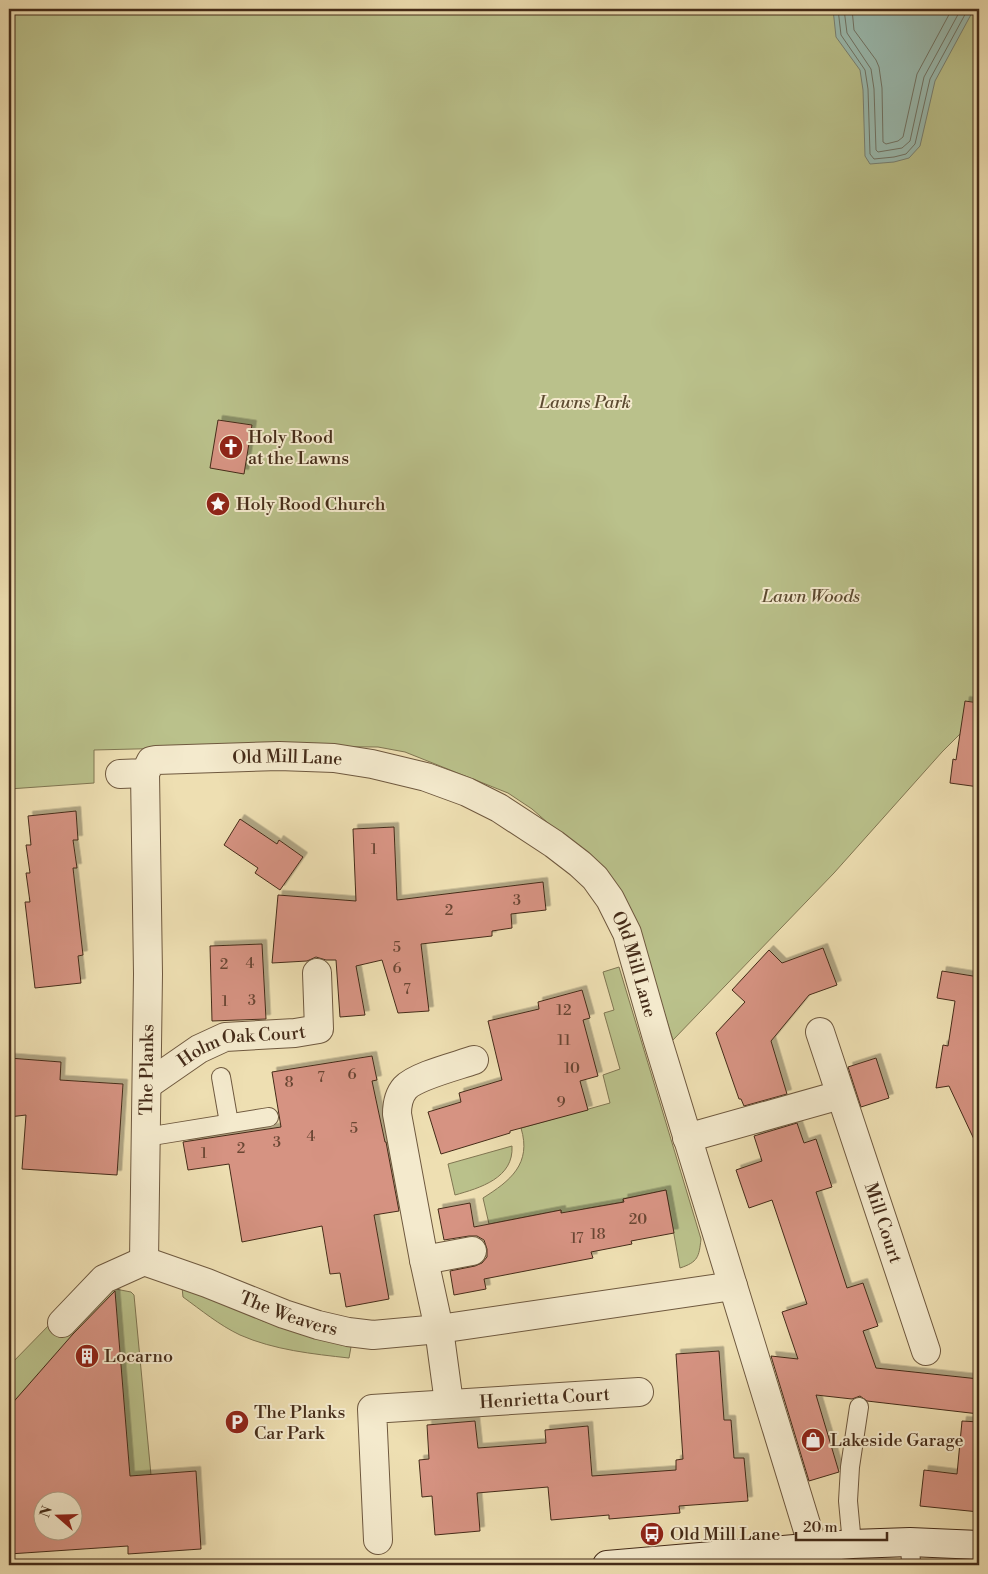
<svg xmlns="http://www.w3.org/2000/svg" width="988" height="1574" viewBox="0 0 988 1574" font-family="'Libre Bodoni',serif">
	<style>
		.green { fill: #bac18b; stroke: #807652 }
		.water { fill: #9abcb2; stroke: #788275 }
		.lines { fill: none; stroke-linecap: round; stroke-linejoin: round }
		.shore { stroke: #707466; stroke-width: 1 }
		.building { fill: #d69382; stroke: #452c19; fill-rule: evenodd; filter: url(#shadow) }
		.lane-casing { stroke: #6f593f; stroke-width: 20 }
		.street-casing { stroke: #6f593f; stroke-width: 30 }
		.secondary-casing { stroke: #452c19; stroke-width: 30 }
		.lane { stroke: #f4eacd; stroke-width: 18 }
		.street { stroke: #f4eacd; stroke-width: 28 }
		.secondary { stroke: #f4eacd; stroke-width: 28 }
		.labels { text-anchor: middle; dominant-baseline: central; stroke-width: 4; stroke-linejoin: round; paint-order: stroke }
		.number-label { font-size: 15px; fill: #694633 }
		.park-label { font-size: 18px; font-style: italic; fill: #5c4a30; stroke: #f4eacd }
		.poi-label { font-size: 18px; fill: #452c19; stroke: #f4eacd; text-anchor: start }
		.street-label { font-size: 18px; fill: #452c19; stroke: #f4eacd }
	</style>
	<defs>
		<filter id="shadow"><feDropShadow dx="4.5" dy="-4.5" stdDeviation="0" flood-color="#0004"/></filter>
	</defs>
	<rect width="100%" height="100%" fill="#eedfb2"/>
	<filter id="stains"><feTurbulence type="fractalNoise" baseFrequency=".004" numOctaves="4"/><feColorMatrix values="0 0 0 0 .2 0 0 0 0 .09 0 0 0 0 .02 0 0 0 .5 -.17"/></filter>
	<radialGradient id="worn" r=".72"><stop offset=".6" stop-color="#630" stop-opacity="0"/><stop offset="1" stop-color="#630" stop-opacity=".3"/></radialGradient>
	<g class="green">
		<path d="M 9,9 L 979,9 L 979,715 L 942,752 L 834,873 L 673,1040 L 649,966 L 556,830 L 532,809 L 508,793 L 405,752 L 378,747 L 257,746 L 94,750 L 94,783 L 9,789 Z"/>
		<path d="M 619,967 L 701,1239 C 699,1257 698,1262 680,1268 L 666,1190 L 623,1199 L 623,1202 L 583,1209 L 563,1224 L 561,1210 L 489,1224 L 483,1198 C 510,1181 532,1164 521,1128 L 610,1103 L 603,1075 L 620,1069 L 604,1013 L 614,1010 L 603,972 Z"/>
		<path d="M 512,1146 C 514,1178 480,1188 455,1195 L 448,1164 Z"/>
		<path d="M 105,1287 L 131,1292 L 134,1295 L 151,1475 L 9,1487 L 9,1366 L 52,1322 Z"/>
		<path d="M 182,1287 L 263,1321 L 351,1347 L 349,1358 C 313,1354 274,1350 240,1335 C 219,1325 201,1310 183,1297 Z"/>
	</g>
	<path class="water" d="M 833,9 L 974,9 L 935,81 L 920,146 L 909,158 L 894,162 L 870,164 L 865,156 L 863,90 L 860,70 L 836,37 Z"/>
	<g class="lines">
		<g class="shore">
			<path d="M 838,9 L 841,35 L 865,70 L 868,89 L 870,154 L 874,159 L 894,157 L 906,154 L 915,144 L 930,79 L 968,9"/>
			<path d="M 844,9 L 847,33 L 871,69 L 874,89 L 876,150 L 878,152 L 902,148 L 910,141 L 924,77 L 961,9"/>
			<path d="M 852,9 L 854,30 L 876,60 L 879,67 L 882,88 L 883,142 L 886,144 L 898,141 L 903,137 L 917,74 L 952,9"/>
		</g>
	</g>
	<g class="building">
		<path d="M 218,420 L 252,425 L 244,474 L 210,468 Z"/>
		<path d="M 965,701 L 979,703 L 979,787 L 950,783 L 953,759 L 956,760 Z"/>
		<path d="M 76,811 L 78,840 L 73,840 L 77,868 L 73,868 L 83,955 L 78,956 L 81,983 L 35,988 L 25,902 L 30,902 L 26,873 L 30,873 L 26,845 L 31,845 L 28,816 Z"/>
		<path d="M 240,819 L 277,844 L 279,840 L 303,857 L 280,890 L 255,873 L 258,868 L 224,845 Z"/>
		<path d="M 394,827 L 397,900 L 543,882 L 546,910 L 511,914 L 512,928 L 492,931 L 492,936 L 421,944 L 429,1011 L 398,1013 L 382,960 L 356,966 L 365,1015 L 340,1017 L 336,960 L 326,960 L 316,957 L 307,961 L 272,963 L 278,895 L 356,901 L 353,829 Z"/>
		<path d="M 262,944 L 266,1019 L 212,1021 L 210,946 Z"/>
		<path d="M 823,948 L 837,985 L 809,995 L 771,1041 L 787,1094 L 744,1106 L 741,1099 L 739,1099 L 716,1033 L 745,1002 L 732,990 L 769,950 L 782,963 Z"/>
		<path d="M 942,971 L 979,977 L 979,1150 L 949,1086 L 936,1088 L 943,1045 L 948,1046 L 955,1001 L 937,998 Z"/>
		<path d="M 582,990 L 590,1018 L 583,1020 L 598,1076 L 580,1081 L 588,1110 L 510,1131 L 510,1133 L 441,1154 L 428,1112 L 461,1102 L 459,1093 L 502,1080 L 488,1021 L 539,1009 L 538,1002 Z"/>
		<path d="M 372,1056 L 377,1080 L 372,1081 L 385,1142 L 386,1142 L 399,1211 L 374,1215 L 389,1299 L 346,1307 L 340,1273 L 330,1274 L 322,1226 L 242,1242 L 229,1164 L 188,1170 L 183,1142 L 281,1127 L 272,1072 Z"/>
		<path d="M 9,1058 L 61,1062 L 60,1080 L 123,1084 L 117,1175 L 22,1169 L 26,1115 L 9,1117 Z"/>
		<path d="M 876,1058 L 889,1098 L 861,1107 L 848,1067 Z"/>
		<path d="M 797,1123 L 804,1143 L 816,1139 L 832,1187 L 816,1192 L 847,1288 L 863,1283 L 878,1326 L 863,1331 L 876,1368 L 979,1379 L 979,1414 L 867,1401 L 860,1396 L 852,1399 L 816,1395 L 839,1472 L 809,1481 L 771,1356 L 798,1359 L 782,1312 L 807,1304 L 772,1200 L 749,1208 L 736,1170 L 762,1161 L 754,1136 Z"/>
		<path d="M 666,1190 L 674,1233 L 631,1241 L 632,1244 L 591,1252 L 593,1258 L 484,1279 L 486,1289 L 454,1295 L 450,1271 L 475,1266 L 482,1263 L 487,1257 L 487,1249 L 484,1240 L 477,1236 L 469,1236 L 444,1240 L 438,1209 L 470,1203 L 474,1227 L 561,1210 L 561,1213 L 624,1202 L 623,1199 Z"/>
		<path d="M 115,1291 L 130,1476 L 196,1471 L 201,1549 L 128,1554 L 128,1546 L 9,1554 L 9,1407 L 73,1334 ZM 42,1502 L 72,1502 L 72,1532 L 42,1532 Z"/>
		<path d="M 719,1351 L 724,1420 L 731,1420 L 734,1458 L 744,1458 L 748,1501 L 679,1506 L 680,1513 L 609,1519 L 609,1515 L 551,1520 L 548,1487 L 477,1493 L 480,1531 L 435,1535 L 432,1496 L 422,1497 L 419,1460 L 429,1459 L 427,1425 L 475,1421 L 478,1448 L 546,1443 L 545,1430 L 588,1426 L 592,1476 L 676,1470 L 676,1460 L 683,1459 L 676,1354 Z"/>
		<path d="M 962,1421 L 979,1422 L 979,1512 L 920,1506 L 924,1470 L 957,1474 Z"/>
	</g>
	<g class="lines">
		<g class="lane-casing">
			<g id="lane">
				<path d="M 221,1077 L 229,1123"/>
				<path d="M 146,1137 L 269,1117"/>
				<path d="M 910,1542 L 911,1565"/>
				<path d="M 852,1544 L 848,1501 L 850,1467 L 859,1407"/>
			</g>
		</g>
		<g class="street-casing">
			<g id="street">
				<path id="s1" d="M 120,774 L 145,773 L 151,761 L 156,760 L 279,756 L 334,758 L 372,764 L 426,777 L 467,792 L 499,808 L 554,844 L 580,864 L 595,878 L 610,899 L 627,933 L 657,1038 L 813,1547"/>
				<path id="s2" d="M 820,1032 L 926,1351"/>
				<path id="s3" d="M 147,1085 L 199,1049 L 225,1037 L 295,1033 L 319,1029 L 317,973"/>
				<path d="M 687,1138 L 840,1095"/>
				<path d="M 424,1260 L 472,1251"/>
				<path id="s4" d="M 144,1261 L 207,1283 L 284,1314 L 318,1325 L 348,1332 L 373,1335 L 439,1329 L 733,1286"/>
				<path id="s5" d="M 62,1323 L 104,1279 L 144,1261 L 148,974 L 145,773"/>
				<path d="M 449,1403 L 439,1329 L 424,1260 L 397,1114 C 397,1105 398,1096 405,1088 C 416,1076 457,1066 474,1060"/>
				<path id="s6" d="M 378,1540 L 372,1409 L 639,1392"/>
			</g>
		</g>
		<g class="secondary-casing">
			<path id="secondary" d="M 607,1565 L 852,1544 L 910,1542 L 979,1545"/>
		</g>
		<use href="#lane" class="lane"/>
		<use href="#street" class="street"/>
		<use href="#secondary" class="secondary"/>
	</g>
	<defs>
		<g id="church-disc" transform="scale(1.25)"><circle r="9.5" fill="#8f2418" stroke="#f4eacd"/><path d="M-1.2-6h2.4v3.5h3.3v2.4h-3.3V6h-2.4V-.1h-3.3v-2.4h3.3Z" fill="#fff"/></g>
		<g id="sight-disc" transform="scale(1.25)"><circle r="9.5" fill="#8f2418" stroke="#f4eacd"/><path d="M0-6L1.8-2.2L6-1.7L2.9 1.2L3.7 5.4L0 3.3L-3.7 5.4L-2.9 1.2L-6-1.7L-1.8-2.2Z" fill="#fff"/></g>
		<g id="building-disc" transform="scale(1.25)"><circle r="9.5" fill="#8f2418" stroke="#f4eacd"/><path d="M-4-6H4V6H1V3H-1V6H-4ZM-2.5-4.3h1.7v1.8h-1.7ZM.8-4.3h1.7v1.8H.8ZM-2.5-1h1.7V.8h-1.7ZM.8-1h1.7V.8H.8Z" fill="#fff"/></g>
		<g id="parking-disc" transform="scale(1.25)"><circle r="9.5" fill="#8f2418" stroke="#f4eacd"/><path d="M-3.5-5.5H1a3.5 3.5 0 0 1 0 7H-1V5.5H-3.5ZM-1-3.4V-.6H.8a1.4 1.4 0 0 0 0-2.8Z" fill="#fff"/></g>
		<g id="shop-disc" transform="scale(1.25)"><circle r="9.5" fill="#8f2418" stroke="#f4eacd"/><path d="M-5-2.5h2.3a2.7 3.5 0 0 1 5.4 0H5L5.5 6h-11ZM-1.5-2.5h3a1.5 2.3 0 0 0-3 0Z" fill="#fff"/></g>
		<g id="bus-disc" transform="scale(1.25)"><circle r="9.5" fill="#8f2418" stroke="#f4eacd"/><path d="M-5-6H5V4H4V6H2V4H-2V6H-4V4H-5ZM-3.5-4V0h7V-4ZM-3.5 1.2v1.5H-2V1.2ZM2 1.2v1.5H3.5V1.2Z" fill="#fff"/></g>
	</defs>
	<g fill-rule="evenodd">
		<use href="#church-disc" x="231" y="447"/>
		<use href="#sight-disc" x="218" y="504"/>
		<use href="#building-disc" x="87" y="1356"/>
		<use href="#parking-disc" x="237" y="1422"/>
		<use href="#shop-disc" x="813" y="1440"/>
		<use href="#bus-disc" x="652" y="1534"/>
	</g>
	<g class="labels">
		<g class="number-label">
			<text x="374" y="849">1</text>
			<text x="517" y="900">3</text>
			<text x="449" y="910">2</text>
			<text x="397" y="947">5</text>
			<text x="250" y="963">4</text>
			<text x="224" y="964">2</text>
			<text x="397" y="968">6</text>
			<text x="407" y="989">7</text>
			<text x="252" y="1000">3</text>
			<text x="225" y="1001">1</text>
			<text x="564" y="1010">12</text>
			<text x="564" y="1040">11</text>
			<text x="572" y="1068">10</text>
			<text x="352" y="1074">6</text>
			<text x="321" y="1077">7</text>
			<text x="289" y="1082">8</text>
			<text x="561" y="1102">9</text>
			<text x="354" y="1128">5</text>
			<text x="311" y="1136">4</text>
			<text x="277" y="1142">3</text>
			<text x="241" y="1148">2</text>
			<text x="204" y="1153">1</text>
			<text x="638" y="1219">20</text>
			<text x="598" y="1234">18</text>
			<text x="577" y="1238">17</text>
		</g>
		<g class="park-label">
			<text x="585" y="402">Lawns Park</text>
			<text x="811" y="596">Lawn Woods</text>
		</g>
		<g class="poi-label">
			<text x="248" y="437">Holy Rood<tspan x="248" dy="21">at the Lawns</tspan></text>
			<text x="236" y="504">Holy Rood Church</text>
			<text x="104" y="1356">Locarno</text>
			<text x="254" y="1412">The Planks<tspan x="254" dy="21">Car Park</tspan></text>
			<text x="830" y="1440">Lakeside Garage</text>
			<text x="670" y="1534">Old Mill Lane</text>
		</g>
		<g class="street-label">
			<text stroke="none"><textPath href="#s1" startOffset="175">Old Mill Lane</textPath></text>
			<text stroke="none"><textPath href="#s1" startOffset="610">Old Mill Lane</textPath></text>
			<text stroke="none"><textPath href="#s3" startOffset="106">Holm Oak Court</textPath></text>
			<text stroke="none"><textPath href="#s5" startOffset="296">The Planks</textPath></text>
			<text stroke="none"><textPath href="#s2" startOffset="201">Mill Court</textPath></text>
			<text stroke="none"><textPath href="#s4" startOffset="154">The Weavers</textPath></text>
			<text stroke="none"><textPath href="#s6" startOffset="304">Henrietta Court</textPath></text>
		</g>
	</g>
	<rect width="988" height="1574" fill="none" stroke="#eedfb2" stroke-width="30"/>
	<rect x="10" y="10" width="968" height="1554" fill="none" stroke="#452c19" stroke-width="2.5"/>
	<rect x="15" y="15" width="958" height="1544" fill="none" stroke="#452c19"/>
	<g transform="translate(58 1516) rotate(290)"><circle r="24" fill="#f4eacd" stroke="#ae9e85"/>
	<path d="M0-4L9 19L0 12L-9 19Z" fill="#8f2418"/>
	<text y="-8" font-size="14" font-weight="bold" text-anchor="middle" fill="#452c19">N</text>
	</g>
	<path d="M796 1532v8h91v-8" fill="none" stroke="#452c19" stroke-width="2.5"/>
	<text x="803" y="1532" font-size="15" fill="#452c19" stroke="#f4eacd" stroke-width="4" paint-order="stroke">20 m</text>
	<rect width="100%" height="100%" filter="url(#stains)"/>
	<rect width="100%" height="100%" fill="url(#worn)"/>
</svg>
